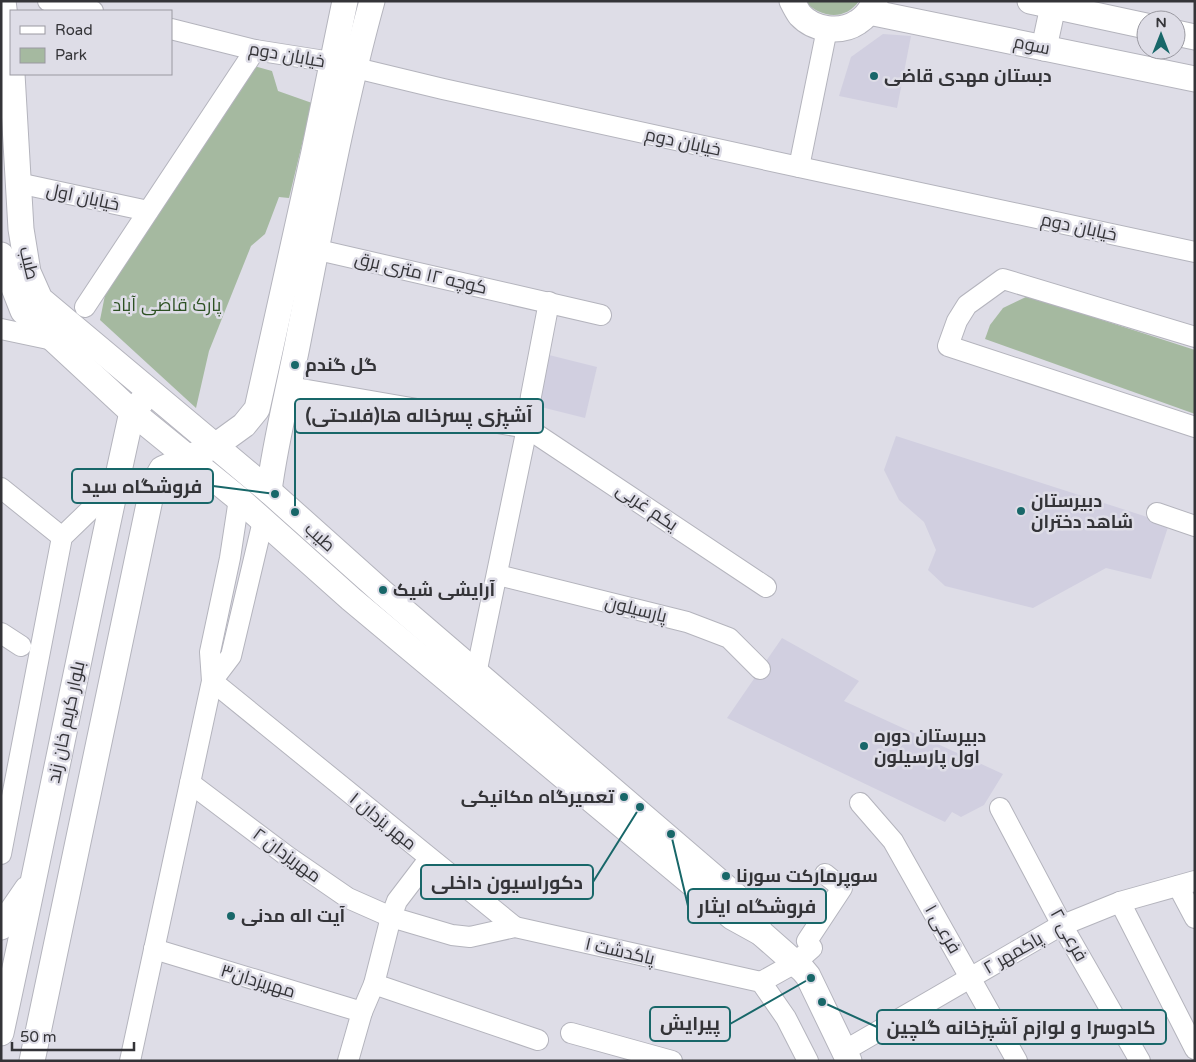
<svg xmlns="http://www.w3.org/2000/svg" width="1196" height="1062" viewBox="0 0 1196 1062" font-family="'Varela Round',Cairo,sans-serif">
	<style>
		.built { fill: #d1cfe0 }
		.green { fill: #a5b9a0 }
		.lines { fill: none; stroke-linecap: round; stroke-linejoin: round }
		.minor-casing { stroke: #b4b4bd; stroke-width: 22 }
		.major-casing { stroke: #b4b4bd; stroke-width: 27 }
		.minor { stroke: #fff; stroke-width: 20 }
		.major { stroke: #fff; stroke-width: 25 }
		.poi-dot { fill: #186769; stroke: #dedde7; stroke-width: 2 }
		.labels { text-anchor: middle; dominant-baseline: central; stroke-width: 5; stroke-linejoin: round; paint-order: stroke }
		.street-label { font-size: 18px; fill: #343438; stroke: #dedde7 }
		.poi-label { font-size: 18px; font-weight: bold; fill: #343438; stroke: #dedde7; text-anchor: start }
		.park-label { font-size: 18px; fill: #2d5123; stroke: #dedde7 }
		.leader { fill: none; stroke: #186769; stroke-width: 2 }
		.callout-dot { fill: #186769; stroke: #dedde7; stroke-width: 2 }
		.callout { fill: #dedde7; stroke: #186769; stroke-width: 2 }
		.callout-label { font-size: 19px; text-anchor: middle; font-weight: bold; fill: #343438 }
	</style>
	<rect width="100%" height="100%" fill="#dedde7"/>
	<g class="built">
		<path d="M 883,34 L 911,36 L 897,108 L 839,96 L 851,57 Z"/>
		<path d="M 549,355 L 597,367 L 585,418 L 537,406 Z"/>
		<path d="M 896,436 L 1169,524 L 1151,579 L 1106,568 L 1033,608 L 945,586 L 928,570 L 936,550 L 924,522 L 899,500 L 884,470 Z"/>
		<path d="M 782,638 L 859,681 L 844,701 L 1003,774 L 984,805 L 961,817 L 952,812 L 945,822 L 727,718 Z"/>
	</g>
	<g class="green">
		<path d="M 804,1 L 859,1 C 844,22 820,17 804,1 Z"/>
		<path d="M 254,66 L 272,71 L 278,91 L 312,103 L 289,198 L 279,197 L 265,234 L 251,246 L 209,351 L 196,408 L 100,320 L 106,290 L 119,274 Z"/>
		<path d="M 1028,296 L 1195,350 L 1195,414 L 985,339 L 990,325 L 1003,308 Z"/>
	</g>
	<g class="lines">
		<g class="minor-casing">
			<g id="minor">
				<path d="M 48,1 L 93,11"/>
				<path d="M 171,29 L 255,50 L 331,62 L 443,89 L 799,167 L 1195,252"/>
				<path d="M 799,167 L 827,29"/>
				<path d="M 18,183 L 148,211"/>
				<path d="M 301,246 L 601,315"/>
				<path d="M 85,307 L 255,50"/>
				<path d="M 1,329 L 53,340"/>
				<path d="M 1195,337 L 1003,279 L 967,305 L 957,321 L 948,346 L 1195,427"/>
				<path d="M 290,387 L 527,428 L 766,587"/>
				<path d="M 1,488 L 62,537"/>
				<path d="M 1157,513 L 1195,526"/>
				<path d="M 498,575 L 687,622 L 729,638 L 760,669"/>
				<path d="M 1,633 L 21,646"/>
				<path d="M 476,674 L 527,428 L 531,396 L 549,302"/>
				<path d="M 212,681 L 515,927"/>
				<path d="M 212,681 L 231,656 L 263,521"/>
				<path d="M 190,783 L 287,856 L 348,898 L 391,917 L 452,935 L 470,937 L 515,927 L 761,982 L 786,1018 L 808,1061"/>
				<path d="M 860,803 L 893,841 L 1017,1061"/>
				<path d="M 1000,808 L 1062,925 L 1140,1061"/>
				<path d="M 1,854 L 62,537 L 91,509 L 111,502"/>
				<path d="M 1178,886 L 1195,918"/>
				<path d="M 1120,902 L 1195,1049"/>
				<path d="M 154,949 L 362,1012"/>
				<path d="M 761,982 L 795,963 L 812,948 L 807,941 L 842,888 L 825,874"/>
				<path d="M 374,984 L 538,1040"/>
				<path d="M 571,1033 L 672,1061"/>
				<path d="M 844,1051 L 1058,927 L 1120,902 L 1195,881"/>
				<path d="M 130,1061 L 212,681 L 210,652 L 230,558 L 239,499"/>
				<path d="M 348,1061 L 362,1012 L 374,984 L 391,917 L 397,901 L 429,859"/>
			</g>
		</g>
		<g class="major-casing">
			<g id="major">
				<path d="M 3,1 L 11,65"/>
				<path d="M 792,1 C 794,5 797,11 800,15 C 814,30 840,34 858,22 C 866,17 871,10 875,1"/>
				<path d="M 1030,1 L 1146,26"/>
				<path d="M 869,12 L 1195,79"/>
				<path d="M 1176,33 L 1195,37"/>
				<path d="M 1044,48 L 1053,6"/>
				<path d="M 12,74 L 21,229 L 28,272 L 40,299 L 269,491 L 382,592 L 743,902 L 761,933"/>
				<path d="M 1,255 L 23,311 L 132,412 L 239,499 L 351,599 L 732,917 L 761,933 L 803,970 L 808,976 L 849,1061"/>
				<path d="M 269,491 C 276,437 290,385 300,331 C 322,221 342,110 372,1"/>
				<path d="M 1,927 L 27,889"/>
				<path d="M 1,1033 C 46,826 86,618 132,412 L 142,401"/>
				<path d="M 32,1061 L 153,485 L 162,469 L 215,446 L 244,425 L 257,409 L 314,152 L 345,1"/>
			</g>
		</g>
		<use href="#minor" class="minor"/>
		<use href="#major" class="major"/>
	</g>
	<g class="poi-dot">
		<circle cx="874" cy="76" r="5"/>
		<circle cx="295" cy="365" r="5"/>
		<circle cx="1021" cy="511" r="5"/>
		<circle cx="383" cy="590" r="5"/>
		<circle cx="864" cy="746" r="5"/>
		<circle cx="624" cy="797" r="5"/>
		<circle cx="726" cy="876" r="5"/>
		<circle cx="231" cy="916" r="5"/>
	</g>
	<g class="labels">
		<g class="street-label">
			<text transform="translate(1032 45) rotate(12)">سوم</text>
			<text transform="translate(287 55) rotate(10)">خیابان دوم</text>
			<text transform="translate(683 142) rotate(12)">خیابان دوم</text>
			<text transform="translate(83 197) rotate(12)">خیابان اول</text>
			<text transform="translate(1079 227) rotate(12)">خیابان دوم</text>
			<text transform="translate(29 263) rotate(76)">طیب</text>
			<text transform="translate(421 273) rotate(13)">کوچه ۱۲ متری برق</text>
			<text transform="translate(647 507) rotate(34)">یکم غربی</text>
			<text transform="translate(320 537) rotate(42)">طیب</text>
			<text transform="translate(636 609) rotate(14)">پارسیلون</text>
			<text transform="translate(66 722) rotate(-78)">بلوار کریم خان زند</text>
			<text transform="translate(383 821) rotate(39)">مهر یزدان ۱</text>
			<text transform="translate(287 855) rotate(36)">مهریزدان ۲</text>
			<text transform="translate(943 929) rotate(60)">فرعی ۱</text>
			<text transform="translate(1069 935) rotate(61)">فرعی ۲</text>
			<text transform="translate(620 951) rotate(13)">پاکدشت ۱</text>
			<text transform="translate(1013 953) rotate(-30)">پاکمهر ۲</text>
			<text transform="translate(258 981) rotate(17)">مهریزدان۳</text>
		</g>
		<g class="poi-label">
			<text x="884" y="76">دبستان مهدی قاضی</text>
			<text x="305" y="365">گل گندم</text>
			<text x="1031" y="501">دبیرستان<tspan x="1031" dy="21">شاهد دختران</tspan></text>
			<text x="393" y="590">آرایشی شیک</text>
			<text x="874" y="736">دبیرستان دوره<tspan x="874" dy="21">اول پارسیلون</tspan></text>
			<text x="614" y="797" text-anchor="end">تعمیرگاه مکانیکی</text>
			<text x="736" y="876">سوپرمارکت سورنا</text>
			<text x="241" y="916">آیت اله مدنی</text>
		</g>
		<g class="park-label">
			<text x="167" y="305">پارک قاضی آباد</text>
		</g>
	</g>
	<path class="leader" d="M295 512L295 416M275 494L213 486M640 807L593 882M671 834L688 906M811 978L730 1024M822 1002L877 1027"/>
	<g class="callout-dot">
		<circle cx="295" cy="512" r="5"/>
		<circle cx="275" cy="494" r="5"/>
		<circle cx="640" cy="807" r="5"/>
		<circle cx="671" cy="834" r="5"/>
		<circle cx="811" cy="978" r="5"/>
		<circle cx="822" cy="1002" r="5"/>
	</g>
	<g class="callout">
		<rect x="295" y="399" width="248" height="34" rx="5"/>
		<rect x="72" y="469" width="141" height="34" rx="5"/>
		<rect x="421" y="865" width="172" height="34" rx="5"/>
		<rect x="688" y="889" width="138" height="34" rx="5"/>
		<rect x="650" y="1007" width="80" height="34" rx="5"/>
		<rect x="877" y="1010" width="289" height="34" rx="5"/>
	</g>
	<g class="callout-label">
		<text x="419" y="422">آشپزی پسرخاله ها(فلاحتی)</text>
		<text x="142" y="493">فروشگاه سید</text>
		<text x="507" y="889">دکوراسیون داخلی</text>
		<text x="757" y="913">فروشگاه ایثار</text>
		<text x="690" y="1030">پیرایش</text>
		<text x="1021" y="1034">کادوسرا و لوازم آشپزخانه گلچین</text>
	</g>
	<rect width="1196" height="1062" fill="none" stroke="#343438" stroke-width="5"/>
	<rect x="10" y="10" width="162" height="65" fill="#dedde7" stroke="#9a99a1"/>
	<rect x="20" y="26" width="25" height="8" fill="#ffffff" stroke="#9a99a1"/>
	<text x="55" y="35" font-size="15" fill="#343438">Road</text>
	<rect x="20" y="48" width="25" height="15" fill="#a5b9a0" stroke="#9a99a1"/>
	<text x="55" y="60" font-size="15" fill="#343438">Park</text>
	<g transform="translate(1161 35)"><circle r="24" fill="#dedde7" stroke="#9a99a1"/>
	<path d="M0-4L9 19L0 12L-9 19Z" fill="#186769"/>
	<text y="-8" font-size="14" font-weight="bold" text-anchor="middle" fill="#343438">N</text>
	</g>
	<path d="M12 1042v8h122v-8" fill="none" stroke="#343438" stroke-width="2.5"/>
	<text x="20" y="1042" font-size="15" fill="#343438" stroke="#dedde7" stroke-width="4" paint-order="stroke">50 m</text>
</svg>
